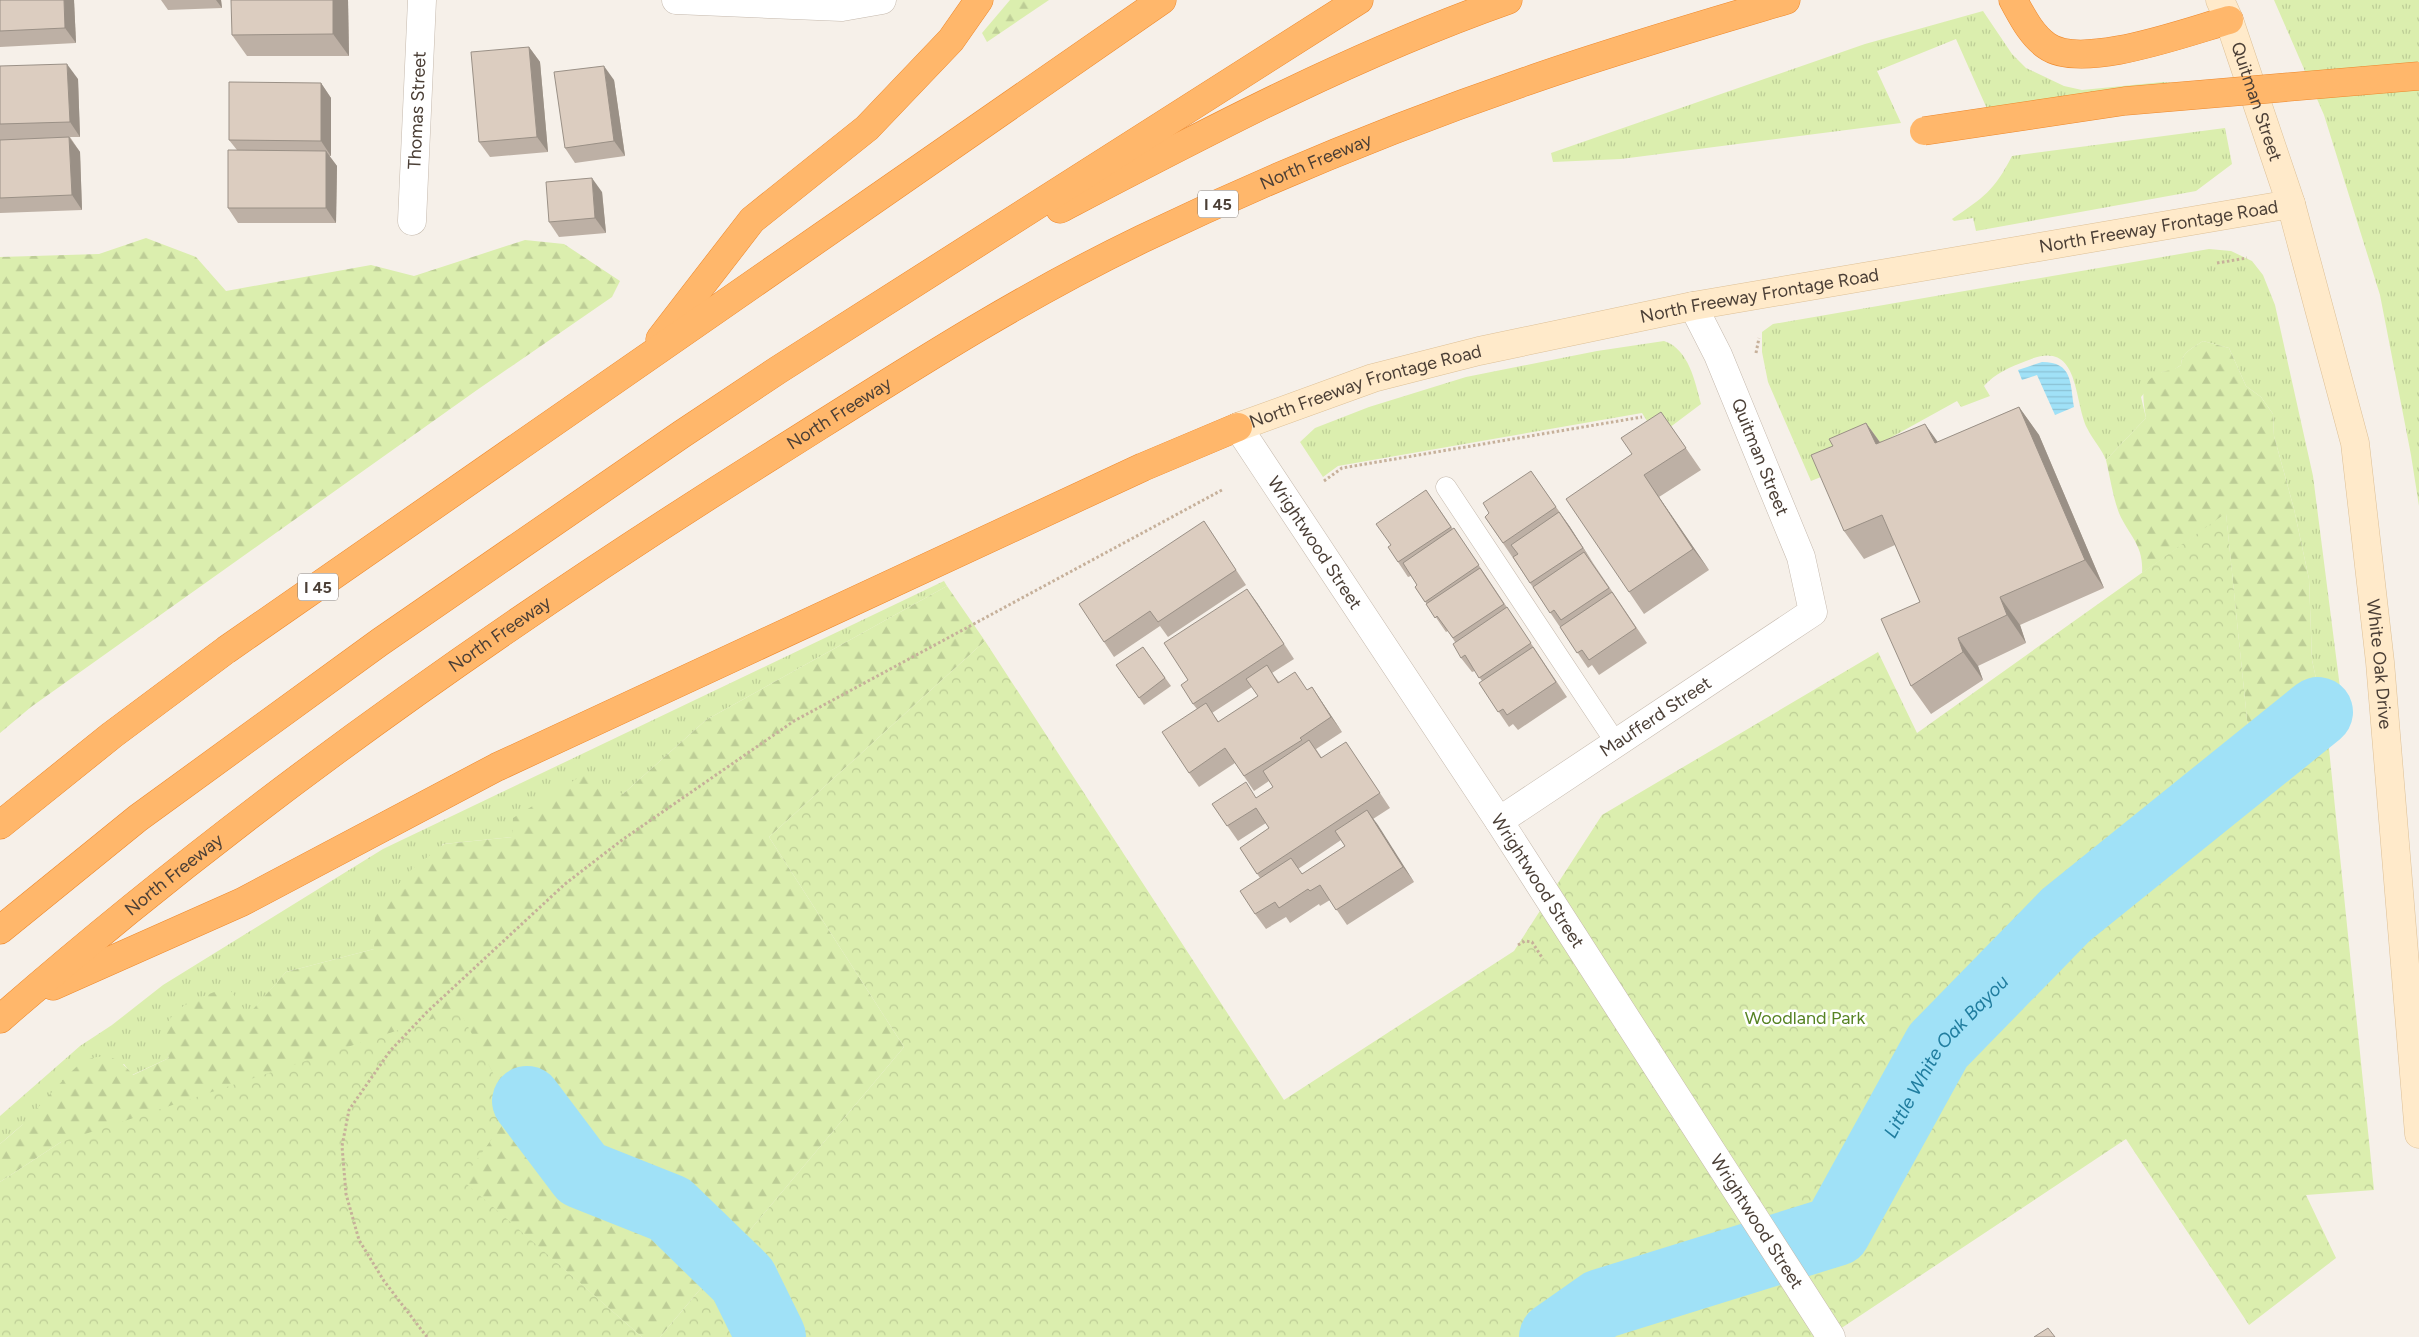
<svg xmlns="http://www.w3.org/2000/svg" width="2419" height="1337" viewBox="0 0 2419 1337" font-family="Figtree,sans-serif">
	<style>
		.grass { fill: url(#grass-tufts) }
		.forest { fill: url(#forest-firs) }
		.park { fill: url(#park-crowns) }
		.water { fill: url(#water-rules) }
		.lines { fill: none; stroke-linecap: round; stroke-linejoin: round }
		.river { stroke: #a0e1f7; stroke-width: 70 }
		.lane-casing { stroke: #c5b9ad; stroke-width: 21 }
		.street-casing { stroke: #c5b9ad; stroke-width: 29 }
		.secondary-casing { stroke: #ddc097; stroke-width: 29 }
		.highway-casing { stroke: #ed882c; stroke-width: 29 }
		.path { stroke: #c6b09a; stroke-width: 3; stroke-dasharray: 2.5 2.5; stroke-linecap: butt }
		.lane { stroke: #fff; stroke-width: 20 }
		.street { stroke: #fff; stroke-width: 28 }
		.secondary { stroke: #ffeaca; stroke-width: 28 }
		.highway { stroke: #ffb76b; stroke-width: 28 }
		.highway-bridge-casing { stroke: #ed882c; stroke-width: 29; stroke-linecap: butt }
		.highway-bridge { stroke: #ffb76b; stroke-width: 28 }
		.wall { fill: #bdb0a5; fill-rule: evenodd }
		.shaded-wall { fill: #9a9086 }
		.building { fill: #dccdc0; stroke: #9a9086 }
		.labels { text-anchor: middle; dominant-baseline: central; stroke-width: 5; stroke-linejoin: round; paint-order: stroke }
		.shield { fill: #fff; stroke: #817972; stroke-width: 1 }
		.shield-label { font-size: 16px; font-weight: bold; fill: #4b3f36 }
		.street-label { font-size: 18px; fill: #4b3f36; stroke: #fff }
		.park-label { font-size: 18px; fill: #568323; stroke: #fff }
		.water-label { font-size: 19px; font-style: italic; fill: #207d9f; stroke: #fff }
	</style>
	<defs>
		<pattern id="grass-tufts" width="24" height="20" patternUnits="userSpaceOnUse" patternTransform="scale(1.25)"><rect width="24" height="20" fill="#dbeeae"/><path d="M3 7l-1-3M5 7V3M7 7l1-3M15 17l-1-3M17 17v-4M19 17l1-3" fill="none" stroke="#bdcd96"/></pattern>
		<pattern id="forest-firs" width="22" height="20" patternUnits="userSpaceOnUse" patternTransform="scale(1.25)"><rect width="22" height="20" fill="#dbeeae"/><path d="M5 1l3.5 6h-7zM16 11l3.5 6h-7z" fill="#bdcd96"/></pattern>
		<pattern id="park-crowns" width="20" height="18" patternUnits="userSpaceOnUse" patternTransform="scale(1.25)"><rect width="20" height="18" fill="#dbeeae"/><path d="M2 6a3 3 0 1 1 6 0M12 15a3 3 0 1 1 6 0" fill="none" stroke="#bdcd96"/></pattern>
		<pattern id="water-rules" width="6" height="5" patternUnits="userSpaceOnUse" patternTransform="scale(1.25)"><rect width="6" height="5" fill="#a0e1f7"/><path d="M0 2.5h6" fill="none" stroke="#8bc2d4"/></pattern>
	</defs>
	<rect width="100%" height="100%" fill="#f6f0e9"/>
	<g class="grass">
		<path d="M 2274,0 L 2419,0 L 2419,506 L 2411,455 L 2380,295 L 2324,115 Z"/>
		<path d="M 1983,11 L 2012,54 L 2026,68 L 2064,86 L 2082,90 L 2163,82 L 2175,83 L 2177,87 L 1988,111 L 1956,39 L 1877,71 L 1901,123 L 1621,159 L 1553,162 L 1551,153 L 1865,44 Z"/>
		<path d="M 2225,128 L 2232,164 L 2196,191 L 1976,231 L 1973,218 L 1954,221 L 1952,219 C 1984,197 1994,191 2012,156 Z"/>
		<path d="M 2209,249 L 2231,251 L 2252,261 L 2263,275 L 2275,305 L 2313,476 L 2344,719 L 2327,729 L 2312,660 L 2309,579 L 2294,509 L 2274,436 L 2273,414 L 2261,397 L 2246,386 L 2229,348 L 2203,341 C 2193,348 2182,352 2181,365 L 2172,371 L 2162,372 L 2141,397 L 2146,418 L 2106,460 C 2102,449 2092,439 2087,428 C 2073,398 2080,337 2026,361 C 2011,367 1995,373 1984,386 L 1990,396 L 1961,407 L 1957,401 L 1881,443 L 1883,452 L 1811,481 L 1768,382 L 1762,352 L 1762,332 L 1773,324 Z"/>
		<path d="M 1664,341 C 1689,349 1695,382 1701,404 L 1657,437 L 1642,413 L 1338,466 L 1323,477 L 1300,442 L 1315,428 L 1369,407 L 1466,377 L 1597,351 Z"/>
		<path d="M 944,581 L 947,586 L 706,720 L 623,794 L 512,837 L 443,844 L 374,949 L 286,972 L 248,1016 L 184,1006 C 164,1024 160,1032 169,1058 L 132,1075 L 124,1064 L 22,1125 L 0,1144 L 0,1116 L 80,1046 L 112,1025 L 163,985 L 383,849 Z"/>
	</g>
	<g class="forest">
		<path d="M 1010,0 L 1049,0 L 987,42 L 982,33 Z"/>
		<path d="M 146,238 L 196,257 L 226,291 L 371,265 L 414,276 L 525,240 L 564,244 L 620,281 L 612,297 L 477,390 L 31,707 L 0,733 L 0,257 L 99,254 Z"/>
		<path d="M 2203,341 L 2229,348 L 2246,386 L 2261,397 L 2273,414 L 2274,436 L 2294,509 L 2309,579 L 2312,660 L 2327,729 L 2254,788 L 2226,514 L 2142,573 C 2144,545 2129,536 2119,513 C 2113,497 2110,477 2106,460 L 2146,418 C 2143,399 2138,381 2162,372 C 2170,370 2174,370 2181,365 C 2182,352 2193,348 2203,341 Z"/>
		<path d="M 947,586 L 985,641 L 769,837 L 904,1047 L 660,1337 L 642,1337 L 461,1180 L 512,1110 L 61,1142 L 0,1182 L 0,1144 C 8,1137 16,1131 23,1124 C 34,1113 76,1063 86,1060 C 109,1052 119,1058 133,1075 L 169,1058 C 167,1053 163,1045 163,1040 C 164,1006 203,997 228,987 L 248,1015 L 286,972 L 374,949 L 375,911 L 411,870 L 444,844 L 512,837 L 513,818 L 583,775 L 623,794 L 706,720 Z"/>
	</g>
	<g class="park">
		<path d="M 2226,513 L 2254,788 L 2327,729 L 2374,1190 L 2306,1195 L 2336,1258 L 2249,1325 L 2126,1139 L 1828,1337 L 660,1337 L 904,1047 L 769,837 L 985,641 L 1284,1100 L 1514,951 L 1602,815 L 1878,652 L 1917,733 Z"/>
		<path d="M 459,1010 L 513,1110 L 462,1180 L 642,1337 L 0,1337 L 0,1182 L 61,1142 Z"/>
	</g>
	<path class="water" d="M 2042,362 C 2073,362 2070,383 2074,407 L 2055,415 L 2037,375 L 2022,380 L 2018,370 Z"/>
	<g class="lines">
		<g class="river">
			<path d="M 527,1101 L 582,1174 L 670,1209 L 743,1280 L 771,1337"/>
			<path id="s1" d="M 1554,1337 L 1601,1304 L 1836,1231 L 1938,1046 L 2066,915 L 2318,712"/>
		</g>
		<g class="lane-casing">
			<path id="lane" d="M 1446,487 L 1616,743"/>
		</g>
		<g class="street-casing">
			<g id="street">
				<path d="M 676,0 L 842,7 L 882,0"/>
				<path id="s2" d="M 412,221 L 422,0"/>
				<path id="s3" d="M 1238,427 L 1499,821 L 1831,1337"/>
				<path id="s4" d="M 1499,821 L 1813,612 L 1801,557 L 1718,355 L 1693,306"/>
			</g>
		</g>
		<g class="secondary-casing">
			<g id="secondary">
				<path id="s5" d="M 2220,0 L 2229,20 L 2291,204 L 2355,443 L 2380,662 L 2419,1134"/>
				<path id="s6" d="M 1238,427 L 1373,378 L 1479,351 L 1693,306 L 2291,204"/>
			</g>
		</g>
		<g class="highway-casing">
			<g id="highway">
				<path d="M 2013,0 C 2022,16 2031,35 2047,46 C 2082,71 2189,31 2229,20"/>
				<path d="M 1060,209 C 1205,133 1352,55 1508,0"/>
				<path d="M 660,339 L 752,220 L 867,128 L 951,40 L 979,0"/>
				<path d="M 0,825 L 112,735 L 226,650 L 1162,0"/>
				<path d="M 0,930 L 138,818 L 380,642 L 682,434 L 778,370 L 1359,0"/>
				<path d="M 53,986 L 242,902 L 497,767 L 1143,467 L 1238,427"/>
				<path id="s7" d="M 0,1019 C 240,809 503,624 773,455 C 894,379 1013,301 1142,239 C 1267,179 1396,126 1527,81 C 1612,51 1699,26 1786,0"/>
			</g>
		</g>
		<g class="path">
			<path d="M 2217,263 L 2247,258"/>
			<path d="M 1756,353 L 1759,338"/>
			<path d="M 1324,481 L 1342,468 L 1642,417"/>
			<path d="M 1518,945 L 1525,941 L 1532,942 L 1543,959"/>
			<path d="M 427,1337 L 384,1281 L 359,1240 L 346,1194 L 342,1146 L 349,1110 L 390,1051 L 427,1012 L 565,884 L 622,840 L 794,721 L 1222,490"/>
		</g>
		<use href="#lane" class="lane"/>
		<use href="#street" class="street"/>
		<use href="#secondary" class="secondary"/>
		<use href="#highway" class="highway"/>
		<g class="highway-bridge-casing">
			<path id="highway-bridge" d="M 1924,131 L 2125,101 L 2419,76"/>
		</g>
		<use href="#highway-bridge" class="highway-bridge"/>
	</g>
	<g class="wall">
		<path d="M 0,0 L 74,0 L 76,43 L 0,47 Z"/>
		<path d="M 161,0 L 221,0 L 222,8 L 168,10 Z"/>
		<path d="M 348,0 L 349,56 L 247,56 L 232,35 Z"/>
		<path d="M 529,47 L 540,62 L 548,152 L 490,157 L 479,142 Z"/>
		<path d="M 0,66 L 78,79 L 80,137 L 70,137 L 80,152 L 82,210 L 0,213 Z"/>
		<path d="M 614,80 L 625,156 L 575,163 L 565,148 Z"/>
		<path d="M 321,83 L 331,98 L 331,156 L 329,156 L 337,166 L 336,223 L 238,223 L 228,208 L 237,150 L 229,140 Z"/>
		<path d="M 602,192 L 606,233 L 559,237 L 549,222 Z"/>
		<path d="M 2019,407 L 2039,435 L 2104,588 L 2020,625 L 2026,643 L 1978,666 L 1983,680 L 1931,714 L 1911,686 L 1920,602 L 1895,545 L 1864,559 L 1844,531 L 1833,446 L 1866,423 L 1880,442 L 1938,442 Z"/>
		<path d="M 1661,412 L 1701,470 L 1659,497 L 1709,570 L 1644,614 L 1629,592 L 1632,454 Z"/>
		<path d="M 1531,471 L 1570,527 L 1593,563 L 1647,643 L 1599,675 L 1592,665 L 1588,668 L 1485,517 Z"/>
		<path d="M 1426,490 L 1453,529 L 1454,528 L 1567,697 L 1518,730 L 1513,724 L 1509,727 L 1479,683 L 1482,681 L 1475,671 L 1472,672 L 1461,658 L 1455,642 L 1448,631 L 1446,632 L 1415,587 L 1417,585 L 1411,576 L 1408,577 L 1398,562 L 1391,545 Z"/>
		<path d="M 1204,521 L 1246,585 L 1168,637 L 1160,626 L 1114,657 L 1104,642 Z"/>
		<path d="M 1247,589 L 1294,659 L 1272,673 L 1279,682 L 1307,690 L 1312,687 L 1342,732 L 1316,749 L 1322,758 L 1356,757 L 1390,808 L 1373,819 L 1414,882 L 1347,925 L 1330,900 L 1320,906 L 1319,904 L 1290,923 L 1286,917 L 1266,929 L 1255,914 L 1260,878 L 1240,848 L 1269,828 L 1266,823 L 1238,841 L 1212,804 L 1257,798 L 1273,787 L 1269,781 L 1254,791 L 1235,763 L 1199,787 L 1189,773 L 1197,709 L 1193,704 L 1188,680 ZM 1252,687 L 1258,696 L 1219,722 L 1212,713 ZM 1341,840 L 1345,846 L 1302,874 L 1298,869 Z"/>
		<path d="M 1143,647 L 1171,686 L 1144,705 L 1116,665 Z"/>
	</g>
	<g class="shaded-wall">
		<path d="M 64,0 L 74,0 L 76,43 L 65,28 Z"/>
		<path d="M 216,0 L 221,0 L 222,8 Z"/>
		<path d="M 333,0 L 348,0 L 349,56 L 333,34 Z"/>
		<path d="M 529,47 L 540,62 L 548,152 L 537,137 Z"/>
		<path d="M 67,64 L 78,79 L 80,137 L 70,122 Z"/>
		<path d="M 604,66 L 614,80 L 625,156 L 614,141 Z"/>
		<path d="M 321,83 L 331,98 L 331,156 L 321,141 Z"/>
		<path d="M 69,137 L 80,152 L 82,210 L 72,195 Z"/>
		<path d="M 326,151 L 337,166 L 336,223 L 326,208 Z"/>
		<path d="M 592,178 L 602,192 L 606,233 L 595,218 Z"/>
		<path d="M 2019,407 L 2039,435 L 2104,588 L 2085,560 Z"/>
		<path d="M 1866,423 L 1886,451 L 1876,444 Z"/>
		<path d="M 1925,424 L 1945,452 L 1935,443 Z"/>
		<path d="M 1644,475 L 1659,497 L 1709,570 L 1693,549 Z"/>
		<path d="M 1559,512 L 1570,527 L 1593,563 Z"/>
		<path d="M 1247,589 L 1258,604 L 1294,659 L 1284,644 Z"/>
		<path d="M 2000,597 L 2020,625 L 2026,643 L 2007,615 Z"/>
		<path d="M 1958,638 L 1978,666 L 1983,680 L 1963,652 Z"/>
		<path d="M 1312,687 L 1342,732 L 1331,717 Z"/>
		<path d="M 1367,810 L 1378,825 L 1414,882 L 1403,867 Z"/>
	</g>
	<g class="building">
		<path d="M 0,0 L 64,0 L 65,28 L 0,31 Z"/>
		<path d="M 231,0 L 333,0 L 333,34 L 232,35 Z"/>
		<path d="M 529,47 L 537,137 L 479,142 L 471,52 Z"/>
		<path d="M 67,64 L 70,122 L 0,124 L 0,66 Z"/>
		<path d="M 604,66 L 614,141 L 565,148 L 554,72 Z"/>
		<path d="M 229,82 L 321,83 L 321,141 L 229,140 Z"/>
		<path d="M 69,137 L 72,195 L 0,198 L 0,140 Z"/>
		<path d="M 228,150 L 326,151 L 326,208 L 228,208 Z"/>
		<path d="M 592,178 L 595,218 L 549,222 L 546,182 Z"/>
		<path d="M 2019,407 L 2085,560 L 2000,597 L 2007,615 L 1958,638 L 1963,652 L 1911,686 L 1881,619 L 1920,602 L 1882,515 L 1844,531 L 1811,455 L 1833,446 L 1829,439 L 1866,423 L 1876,444 L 1925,424 L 1935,443 Z"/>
		<path d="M 1661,412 L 1686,448 L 1644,475 L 1693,549 L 1629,592 L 1566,499 L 1632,454 L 1621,438 Z"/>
		<path d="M 1531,471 L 1556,507 L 1503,543 L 1485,517 L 1489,513 L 1483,503 Z"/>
		<path d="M 1426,490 L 1451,527 L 1398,562 L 1388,547 L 1391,545 L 1376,524 Z"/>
		<path d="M 1559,512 L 1583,548 L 1530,583 L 1513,557 L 1518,554 L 1511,545 Z"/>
		<path d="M 1204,521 L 1236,570 L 1158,622 L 1150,611 L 1104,642 L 1079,604 Z"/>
		<path d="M 1454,528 L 1479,565 L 1425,602 L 1415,587 L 1417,585 L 1403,563 Z"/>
		<path d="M 1584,552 L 1609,588 L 1561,620 L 1554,610 L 1550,613 L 1533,587 Z"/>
		<path d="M 1480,568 L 1504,604 L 1453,638 L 1437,616 L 1435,618 L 1426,604 Z"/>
		<path d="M 1247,589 L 1284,644 L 1193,704 L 1181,685 L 1188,680 L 1164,643 Z"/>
		<path d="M 1612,592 L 1636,628 L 1589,660 L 1582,650 L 1577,653 L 1560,627 Z"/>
		<path d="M 1507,607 L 1531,643 L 1479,678 L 1465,655 L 1461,658 L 1453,644 Z"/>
		<path d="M 1143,647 L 1165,678 L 1139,698 L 1116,665 Z"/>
		<path d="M 1533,647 L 1556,682 L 1507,715 L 1503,709 L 1498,712 L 1479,683 Z"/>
		<path d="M 1267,665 L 1278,683 L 1295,672 L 1307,690 L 1312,687 L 1331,717 L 1300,738 L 1302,740 L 1244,776 L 1225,748 L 1189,773 L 1162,732 L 1206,703 L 1218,722 L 1258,696 L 1246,679 Z"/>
		<path d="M 1309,740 L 1321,758 L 1346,742 L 1380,793 L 1257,874 L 1240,848 L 1269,828 L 1256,808 L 1227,826 L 1212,804 L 1246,782 L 1256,798 L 1273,787 L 1263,771 Z"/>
		<path d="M 1367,810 L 1403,867 L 1336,910 L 1320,885 L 1310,891 L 1308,889 L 1279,908 L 1275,902 L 1255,914 L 1240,891 L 1291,858 L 1302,874 L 1345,846 L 1335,831 Z"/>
		<path d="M 2048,1328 L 2055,1337 L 2034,1337 Z"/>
	</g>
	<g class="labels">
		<g class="shield">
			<rect x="1198" y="190.5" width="40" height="27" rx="4"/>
			<rect x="298" y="573.5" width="40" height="27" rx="4"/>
		</g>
		<g class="shield-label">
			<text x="1218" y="204">I 45</text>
			<text x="318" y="587">I 45</text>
		</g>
		<g class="street-label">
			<text stroke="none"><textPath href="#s5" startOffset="108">Quitman Street</textPath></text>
			<text stroke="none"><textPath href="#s2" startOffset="111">Thomas Street</textPath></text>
			<text stroke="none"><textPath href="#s7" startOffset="1576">North Freeway</textPath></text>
			<text stroke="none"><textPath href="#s6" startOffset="944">North Freeway Frontage Road</textPath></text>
			<text stroke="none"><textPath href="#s6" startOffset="539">North Freeway Frontage Road</textPath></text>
			<text stroke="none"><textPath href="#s6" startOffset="134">North Freeway Frontage Road</textPath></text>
			<text stroke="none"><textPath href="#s7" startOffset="1036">North Freeway</textPath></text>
			<text transform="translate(1760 457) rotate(68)">Quitman Street</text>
			<text stroke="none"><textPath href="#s3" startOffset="139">Wrightwood Street</textPath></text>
			<text stroke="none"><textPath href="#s7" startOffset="631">North Freeway</textPath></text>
			<text stroke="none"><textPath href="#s5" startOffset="686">White Oak Drive</textPath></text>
			<text stroke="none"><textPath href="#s4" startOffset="188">Maufferd Street</textPath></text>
			<text stroke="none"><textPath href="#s7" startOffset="226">North Freeway</textPath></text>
			<text stroke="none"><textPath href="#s3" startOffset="544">Wrightwood Street</textPath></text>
			<text stroke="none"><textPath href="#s3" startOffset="949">Wrightwood Street</textPath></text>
		</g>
		<g class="park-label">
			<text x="1805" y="1018">Woodland Park</text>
		</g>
		<g class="water-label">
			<text stroke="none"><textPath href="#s1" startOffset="511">Little White Oak Bayou</textPath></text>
		</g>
	</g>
</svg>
